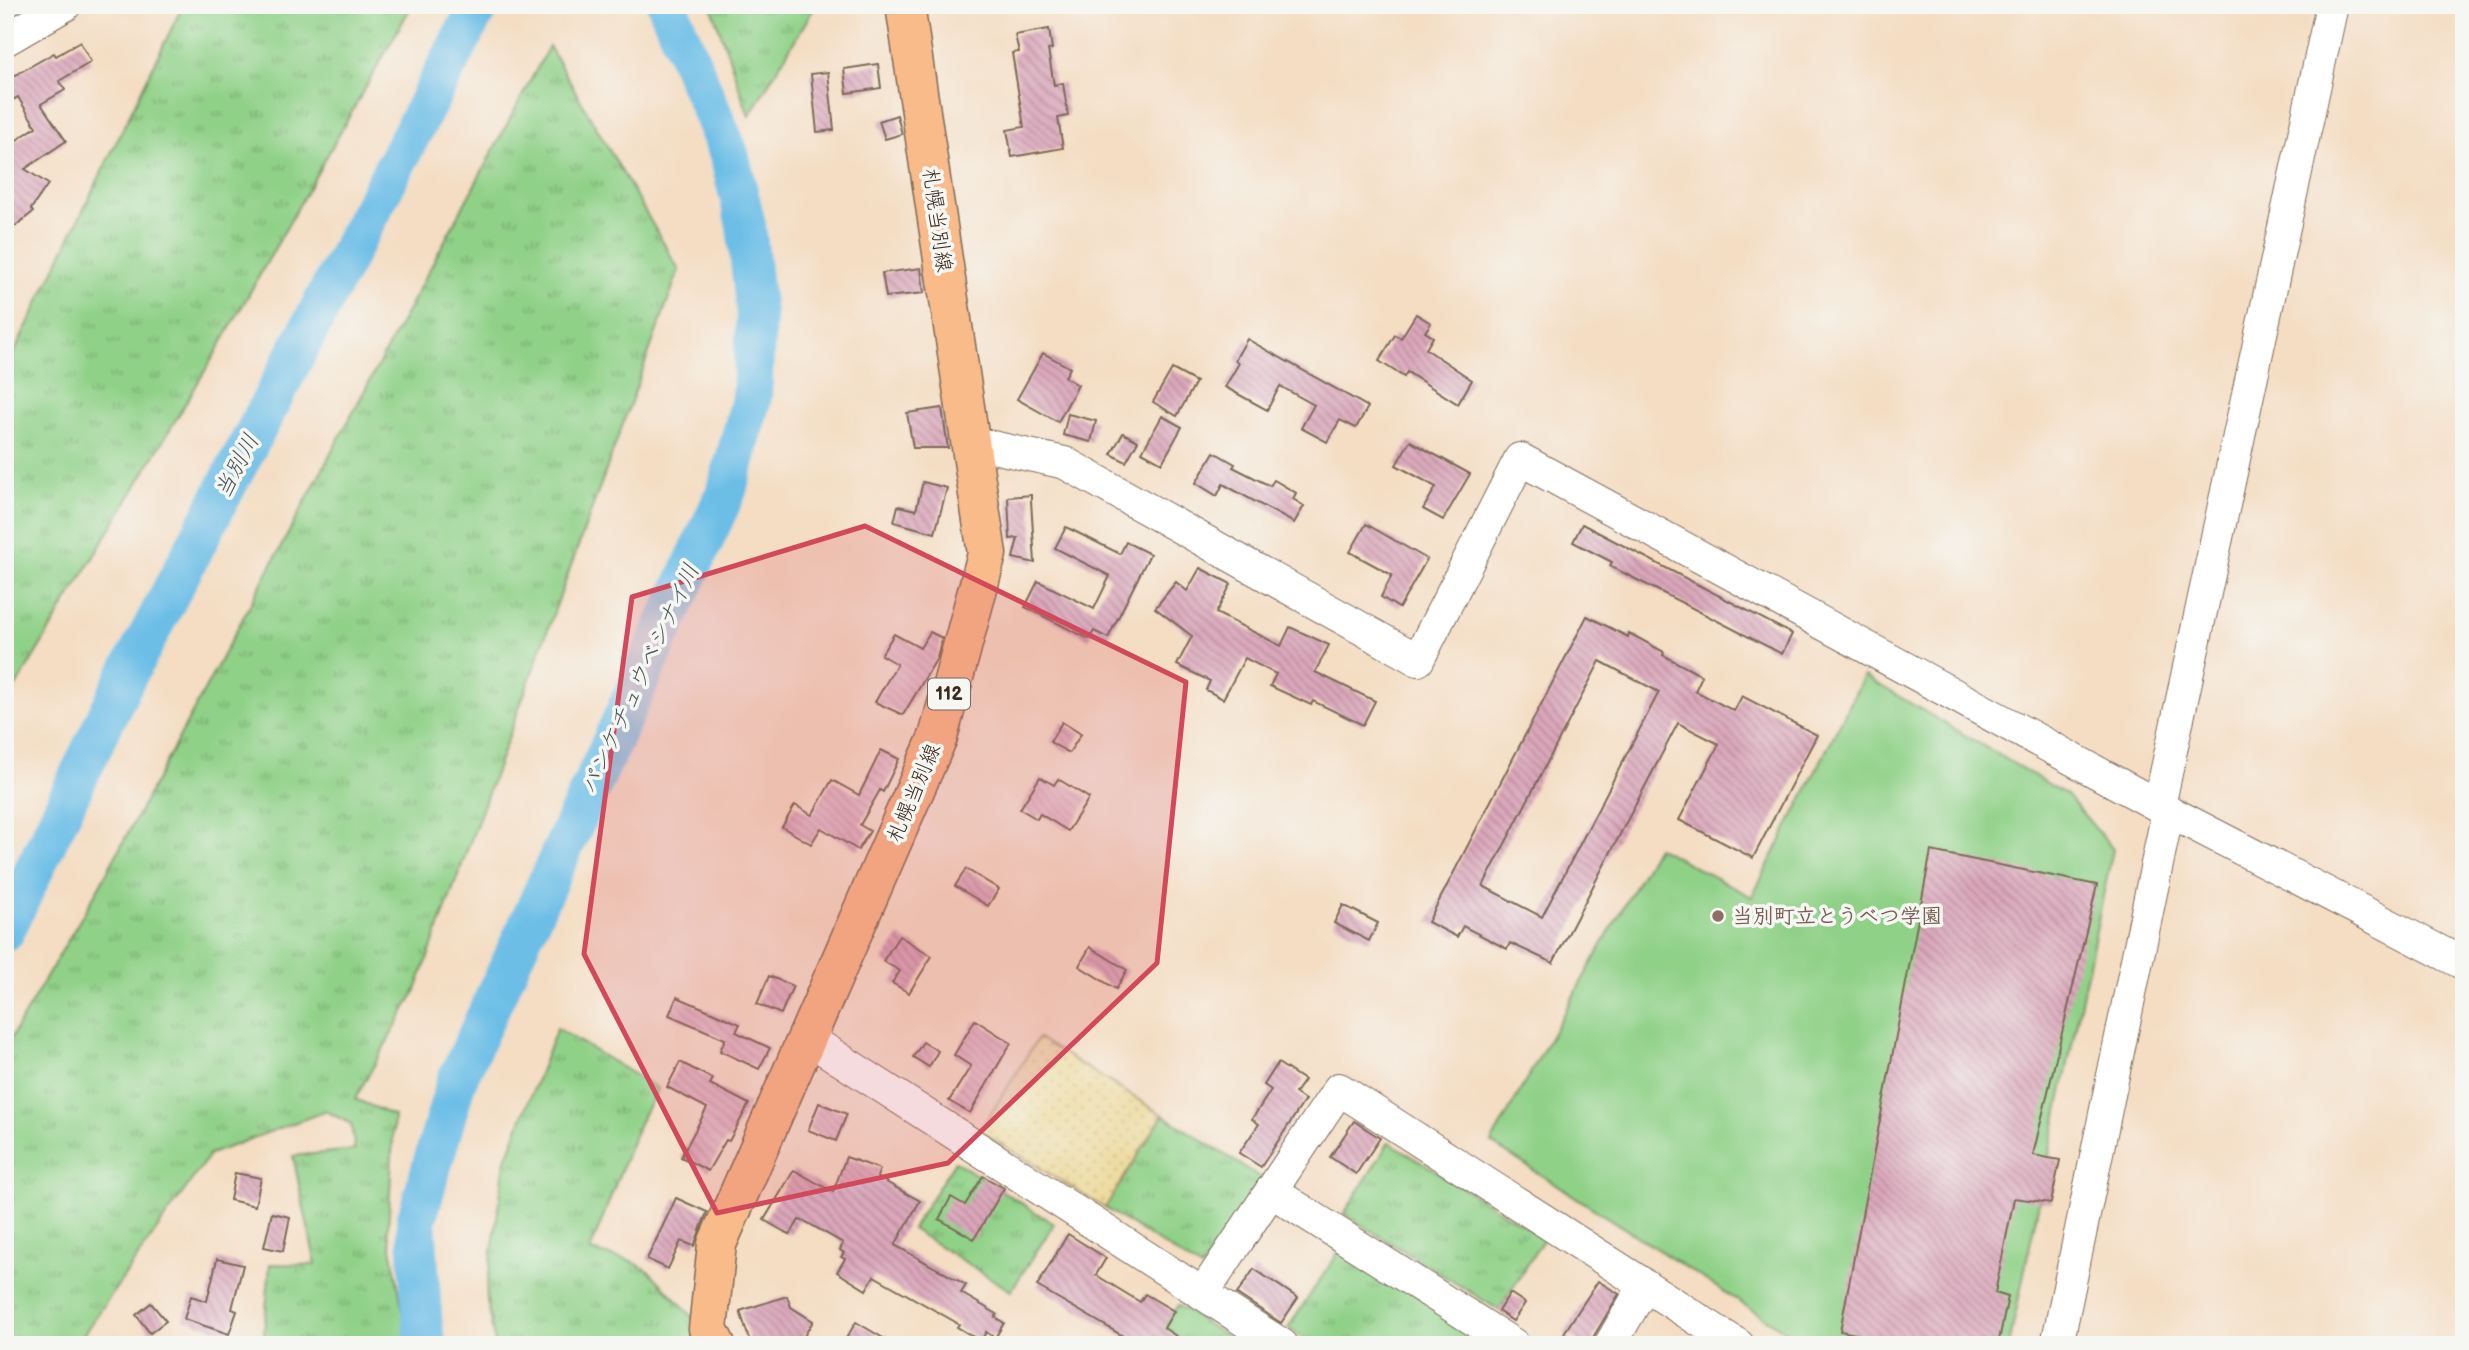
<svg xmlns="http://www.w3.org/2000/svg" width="2469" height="1350" viewBox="0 0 2469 1350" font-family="'Balsamiq Sans','Klee One',sans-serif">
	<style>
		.grass { fill: url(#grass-tufts); stroke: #667e53; stroke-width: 2 }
		.sand { fill: url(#sand-dots); stroke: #94825e; stroke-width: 2 }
		.green { fill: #90d188; stroke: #667e53; stroke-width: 2 }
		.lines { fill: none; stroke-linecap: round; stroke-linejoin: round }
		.river { stroke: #6cbee7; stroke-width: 40 }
		.building { fill: url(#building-back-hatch); fill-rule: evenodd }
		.minor-casing { stroke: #7c6958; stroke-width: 34 }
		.major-casing { stroke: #7c6958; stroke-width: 41 }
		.minor { stroke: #fff; stroke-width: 32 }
		.major { stroke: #fabb8b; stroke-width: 38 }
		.marked { fill: #d1495b; fill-opacity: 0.2; stroke: #d1495b; stroke-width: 5; stroke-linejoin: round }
		.education-dot { fill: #8d6e63; stroke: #f6f6f2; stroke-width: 2.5 }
		.labels { text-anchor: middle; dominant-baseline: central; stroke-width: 7; stroke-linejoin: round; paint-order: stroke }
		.shield { fill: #f6f6f2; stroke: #73675e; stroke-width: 2 }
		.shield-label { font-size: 19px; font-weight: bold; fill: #3b2a1e }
		.street-label { font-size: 21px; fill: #3b2a1e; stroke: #f6f6f2 }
		.education-label { font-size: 21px; font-weight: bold; fill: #785e54; stroke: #f6f6f2; text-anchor: start }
		.water-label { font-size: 23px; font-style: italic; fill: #4a565a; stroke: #f6f6f2 }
	</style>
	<defs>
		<pattern id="grass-tufts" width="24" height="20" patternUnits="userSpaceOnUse" patternTransform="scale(1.75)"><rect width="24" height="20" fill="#90d188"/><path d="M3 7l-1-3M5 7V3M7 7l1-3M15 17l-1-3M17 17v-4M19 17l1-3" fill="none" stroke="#77aa6f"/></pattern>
		<pattern id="sand-dots" width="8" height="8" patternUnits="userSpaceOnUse" patternTransform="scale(1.75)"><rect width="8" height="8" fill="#eeda9e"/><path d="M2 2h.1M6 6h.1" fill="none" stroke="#cdbb88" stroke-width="1.8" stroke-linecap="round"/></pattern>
		<pattern id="building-back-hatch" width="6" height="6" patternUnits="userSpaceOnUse" patternTransform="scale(1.75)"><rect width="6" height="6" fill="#dba7bb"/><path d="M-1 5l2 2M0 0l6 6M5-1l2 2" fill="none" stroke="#b38897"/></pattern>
	</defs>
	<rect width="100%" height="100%" fill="#f6f6f2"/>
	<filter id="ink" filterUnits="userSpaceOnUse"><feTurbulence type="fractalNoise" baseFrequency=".0143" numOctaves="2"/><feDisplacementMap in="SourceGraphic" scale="14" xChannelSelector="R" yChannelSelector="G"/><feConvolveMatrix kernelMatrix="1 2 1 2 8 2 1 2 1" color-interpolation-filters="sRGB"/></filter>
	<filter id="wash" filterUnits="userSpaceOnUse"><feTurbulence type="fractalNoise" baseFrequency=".00686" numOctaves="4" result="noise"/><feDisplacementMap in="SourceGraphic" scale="28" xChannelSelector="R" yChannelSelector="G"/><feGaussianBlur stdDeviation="1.57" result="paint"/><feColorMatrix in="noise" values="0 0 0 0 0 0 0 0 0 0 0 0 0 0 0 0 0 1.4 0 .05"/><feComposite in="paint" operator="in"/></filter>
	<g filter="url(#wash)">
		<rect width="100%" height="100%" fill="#f4ddc3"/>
		<g class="grass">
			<path d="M 183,5 L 412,5 L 218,349 L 5,705 L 5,371 Z"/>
			<path d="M 711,5 L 816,5 L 749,116 Z"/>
			<path d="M 549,46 L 679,270 L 416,990 L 355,1099 L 394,1116 L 388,1231 L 409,1345 L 263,1345 L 270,1264 L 316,1265 L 293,1156 L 355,1150 L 351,1124 L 326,1111 L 210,1154 L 76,1345 L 5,1345 L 5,1048 L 99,887 Z"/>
			<path d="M 557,1028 L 658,1089 L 639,1123 L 590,1251 L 631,1261 L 649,1271 L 695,1319 L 700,1345 L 495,1345 L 486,1295 L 505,1162 Z"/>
			<path d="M 1163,1115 L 1261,1178 L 1201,1269 L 1105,1208 Z"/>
			<path d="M 1389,1142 L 1544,1238 L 1499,1310 L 1344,1214 Z"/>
			<path d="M 955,1161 L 1054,1224 L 1011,1291 L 912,1229 Z"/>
			<path d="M 1342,1247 L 1495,1345 L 1314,1345 L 1288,1328 Z"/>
			<path d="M 1178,1305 L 1240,1345 L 1151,1345 Z"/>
		</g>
		<path class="sand" d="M 1038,1038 L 1163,1115 L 1105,1208 L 980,1131 Z"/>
		<path class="green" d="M 1864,676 L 2067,795 L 2113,849 L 2009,1345 L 1807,1345 L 1491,1143 L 1657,847 L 1752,897 Z"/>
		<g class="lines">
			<g class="river">
				<path d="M 5,931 L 117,695 L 479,5"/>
				<path d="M 427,1345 L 423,1330 L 416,1221 L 456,1082 L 727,490 L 752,396 L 756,315 L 746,225 L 729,154 L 667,5"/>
			</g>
		</g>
		<g id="blocks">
			<g class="building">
				<path d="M 1049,29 L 1052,49 L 1048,50 L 1054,85 L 1063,83 L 1068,116 L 1058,118 L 1063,148 L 1012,157 L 1007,130 L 1024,127 L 1012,53 L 1019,52 L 1015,35 Z"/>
				<path d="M 80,42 L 91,62 L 59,81 L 65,90 L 41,104 L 66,141 L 25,169 L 48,184 L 31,209 L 33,212 L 5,234 L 5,148 L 36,127 L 18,97 L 5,104 L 5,81 L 54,53 L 56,56 Z"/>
				<path d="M 878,64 L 881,88 L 847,93 L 844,69 Z"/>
				<path d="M 828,72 L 834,130 L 817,132 L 811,74 Z"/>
				<path d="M 897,115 L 902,134 L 885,139 L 879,121 Z"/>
				<path d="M 921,268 L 924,293 L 886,297 L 882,273 Z"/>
				<path d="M 1416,314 L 1431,323 L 1425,332 L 1433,337 L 1426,349 L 1472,380 L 1458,404 L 1407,372 L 1404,377 L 1379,361 L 1395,335 L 1401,338 Z"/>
				<path d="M 1247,339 L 1368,407 L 1356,428 L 1340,420 L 1327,442 L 1301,428 L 1314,405 L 1280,386 L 1267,410 L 1225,387 L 1239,363 L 1235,360 Z"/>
				<path d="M 1043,353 L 1070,368 L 1065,377 L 1078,385 L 1058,422 L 1017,399 Z"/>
				<path d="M 1172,369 L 1196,382 L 1177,416 L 1153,402 Z"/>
				<path d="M 942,408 L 948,448 L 913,448 L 907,413 Z"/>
				<path d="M 1068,414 L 1096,421 L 1091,442 L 1063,435 Z"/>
				<path d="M 1162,416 L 1182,427 L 1162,463 L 1142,452 Z"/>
				<path d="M 1123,433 L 1138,441 L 1126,462 L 1111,454 Z"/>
				<path d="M 1410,441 L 1470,474 L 1443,520 L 1423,509 L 1436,487 L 1396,465 Z"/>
				<path d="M 1214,452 L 1235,464 L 1233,467 L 1270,486 L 1274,480 L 1296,493 L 1293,499 L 1304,506 L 1294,523 L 1223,484 L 1217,496 L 1196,483 Z"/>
				<path d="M 923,482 L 947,488 L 935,533 L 894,522 L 898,506 L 916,510 Z"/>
				<path d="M 1031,495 L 1031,501 L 1035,563 L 1013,558 L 1018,538 L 1010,539 L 1008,497 Z"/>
				<path d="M 1366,524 L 1427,559 L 1399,608 L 1381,597 L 1392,575 L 1350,552 Z"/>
				<path d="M 1582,524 L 1792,634 L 1782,654 L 1610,566 L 1612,562 L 1573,542 Z"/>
				<path d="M 1066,527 L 1120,554 L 1126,542 L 1150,554 L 1108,638 L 1094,631 L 1089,639 L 1025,607 L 1038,581 L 1094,609 L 1110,576 L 1055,548 Z"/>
				<path d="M 1200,568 L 1231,584 L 1216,613 L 1281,646 L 1290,627 L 1329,645 L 1315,672 L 1375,701 L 1363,725 L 1313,701 L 1311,705 L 1270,686 L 1276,674 L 1245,658 L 1223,699 L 1206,690 L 1210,681 L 1177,665 L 1192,636 L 1155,608 L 1176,582 L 1187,591 Z"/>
				<path d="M 1587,616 L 1628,637 L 1629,633 L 1664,652 L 1663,655 L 1702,676 L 1695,691 L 1734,711 L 1742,696 L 1817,735 L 1753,858 L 1679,820 L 1719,744 L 1678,723 L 1553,963 L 1510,943 L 1507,949 L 1463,926 L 1457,937 L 1428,922 ZM 1600,661 L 1659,692 L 1542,917 L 1483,886 Z"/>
				<path d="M 930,632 L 942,638 L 937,658 L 903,715 L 875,702 L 897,664 L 881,655 L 894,634 L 920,648 Z"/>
				<path d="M 1062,722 L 1081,734 L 1069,753 L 1050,742 Z"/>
				<path d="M 881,750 L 899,759 L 883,792 L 880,790 L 860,825 L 870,831 L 858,850 L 821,828 L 811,844 L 782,827 L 795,805 L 812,815 L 832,780 L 859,795 Z"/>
				<path d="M 1040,777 L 1054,785 L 1058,779 L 1089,798 L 1068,831 L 1040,814 L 1037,819 L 1020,809 Z"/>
				<path d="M 1931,851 L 2097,885 L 2033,1155 L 2060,1160 L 2051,1203 L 2014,1198 L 1995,1293 L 2008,1297 L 1998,1345 L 1912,1345 L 1840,1331 Z"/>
				<path d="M 966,869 L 999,889 L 988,906 L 955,886 Z"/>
				<path d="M 1343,905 L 1378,923 L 1369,941 L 1334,923 Z"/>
				<path d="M 899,936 L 932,956 L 909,993 L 892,983 L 900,971 L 883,961 Z"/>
				<path d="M 1090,947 L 1127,970 L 1116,989 L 1079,966 Z"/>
				<path d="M 769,976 L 793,986 L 781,1014 L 757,1004 Z"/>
				<path d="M 677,997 L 740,1024 L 736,1032 L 770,1048 L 759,1069 L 720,1051 L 725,1039 L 669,1015 Z"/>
				<path d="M 975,1020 L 1011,1043 L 970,1113 L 949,1101 L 971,1066 L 954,1055 Z"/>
				<path d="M 923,1042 L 938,1051 L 929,1067 L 913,1057 Z"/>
				<path d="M 680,1062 L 713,1079 L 710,1084 L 749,1104 L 729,1141 L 726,1140 L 708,1171 L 681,1157 L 707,1108 L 667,1087 Z"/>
				<path d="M 1278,1063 L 1304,1080 L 1295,1093 L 1305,1100 L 1261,1167 L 1239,1153 L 1259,1124 L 1252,1119 L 1271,1090 L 1264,1085 Z"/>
				<path d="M 819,1103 L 847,1114 L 836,1141 L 808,1130 Z"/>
				<path d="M 1354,1121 L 1380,1138 L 1356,1174 L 1330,1157 Z"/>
				<path d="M 846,1157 L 880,1169 L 877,1177 L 920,1201 L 895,1245 L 966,1285 L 961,1293 L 997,1314 L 995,1317 L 1004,1323 L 995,1338 L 986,1332 L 981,1341 L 957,1327 L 959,1324 L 874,1276 L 866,1290 L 837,1272 L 845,1259 L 841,1257 L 844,1253 L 840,1250 L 843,1243 L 806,1222 L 799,1220 L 790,1235 L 764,1220 L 794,1170 L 833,1192 Z"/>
				<path d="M 235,1173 L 261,1178 L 255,1206 L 230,1200 Z"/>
				<path d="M 983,1176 L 1004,1188 L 974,1239 L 939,1219 L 951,1197 L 965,1205 Z"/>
				<path d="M 676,1198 L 707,1212 L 694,1246 L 681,1241 L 668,1269 L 647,1259 Z"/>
				<path d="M 272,1213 L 290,1217 L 283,1251 L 264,1247 Z"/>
				<path d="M 1068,1234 L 1106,1258 L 1096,1275 L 1140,1302 L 1145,1294 L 1174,1311 L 1164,1328 L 1190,1345 L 1125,1345 L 1128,1339 L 1037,1286 Z"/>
				<path d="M 217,1259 L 243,1265 L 232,1309 L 237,1311 L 229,1334 L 184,1319 L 191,1296 L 207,1301 Z"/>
				<path d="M 1254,1269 L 1298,1298 L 1281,1323 L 1237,1294 Z"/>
				<path d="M 1598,1281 L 1619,1294 L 1594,1336 L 1591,1345 L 1583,1345 L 1564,1333 Z"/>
				<path d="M 1510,1293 L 1525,1303 L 1513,1321 L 1498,1311 Z"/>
				<path d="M 787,1296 L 791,1307 L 813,1321 L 799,1345 L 751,1345 L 740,1311 Z"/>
				<path d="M 151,1303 L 166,1321 L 150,1333 L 136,1315 Z"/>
				<path d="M 856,1322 L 895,1345 L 842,1345 Z"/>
			</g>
		</g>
	</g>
	<g filter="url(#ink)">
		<use href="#blocks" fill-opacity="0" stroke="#7c6958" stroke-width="2"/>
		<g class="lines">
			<g class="minor-casing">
				<g id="minor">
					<path d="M 5,40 L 65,5"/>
					<path d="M 970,442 L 1065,463 L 1418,660 L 1520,459 L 2168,811 L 2464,964"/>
					<path d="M 2159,806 L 2332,5"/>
					<path d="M 807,1038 L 1282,1345"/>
					<path d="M 1271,1191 L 1514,1345"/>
					<path d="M 1203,1293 L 1339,1089 L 1738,1345"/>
					<path d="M 1610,1345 L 1645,1285"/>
					<path d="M 2057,1345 L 2168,811"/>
				</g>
			</g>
			<g class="major-casing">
				<path id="major" d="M 716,1345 L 708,1329 L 717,1244 L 938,737 L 987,554 L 905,5"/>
			</g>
			<use href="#minor" class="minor"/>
			<use href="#major" class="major"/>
		</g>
	</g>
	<path class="marked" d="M 865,526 L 1186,682 L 1157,963 L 948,1163 L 717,1213 L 584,954 L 632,597 Z"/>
	<circle class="education-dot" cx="1718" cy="916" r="7"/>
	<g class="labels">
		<rect class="shield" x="928" y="678.5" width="42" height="31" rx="5"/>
		<g class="shield-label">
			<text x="949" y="694">112</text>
		</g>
		<g class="street-label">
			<text transform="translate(937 220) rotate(82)">札幌当別線</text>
			<text transform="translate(914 793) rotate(-67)">札幌当別線</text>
		</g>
		<g class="education-label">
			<text x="1732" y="916">当別町立とうべつ学園</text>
		</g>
		<g class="water-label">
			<text transform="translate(237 466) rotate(-62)">当別川</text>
			<text transform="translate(640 679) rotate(-65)">パンケチュウベシナイ川</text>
		</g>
	</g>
	<rect width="2469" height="1350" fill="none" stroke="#f6f6f2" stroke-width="28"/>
</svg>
